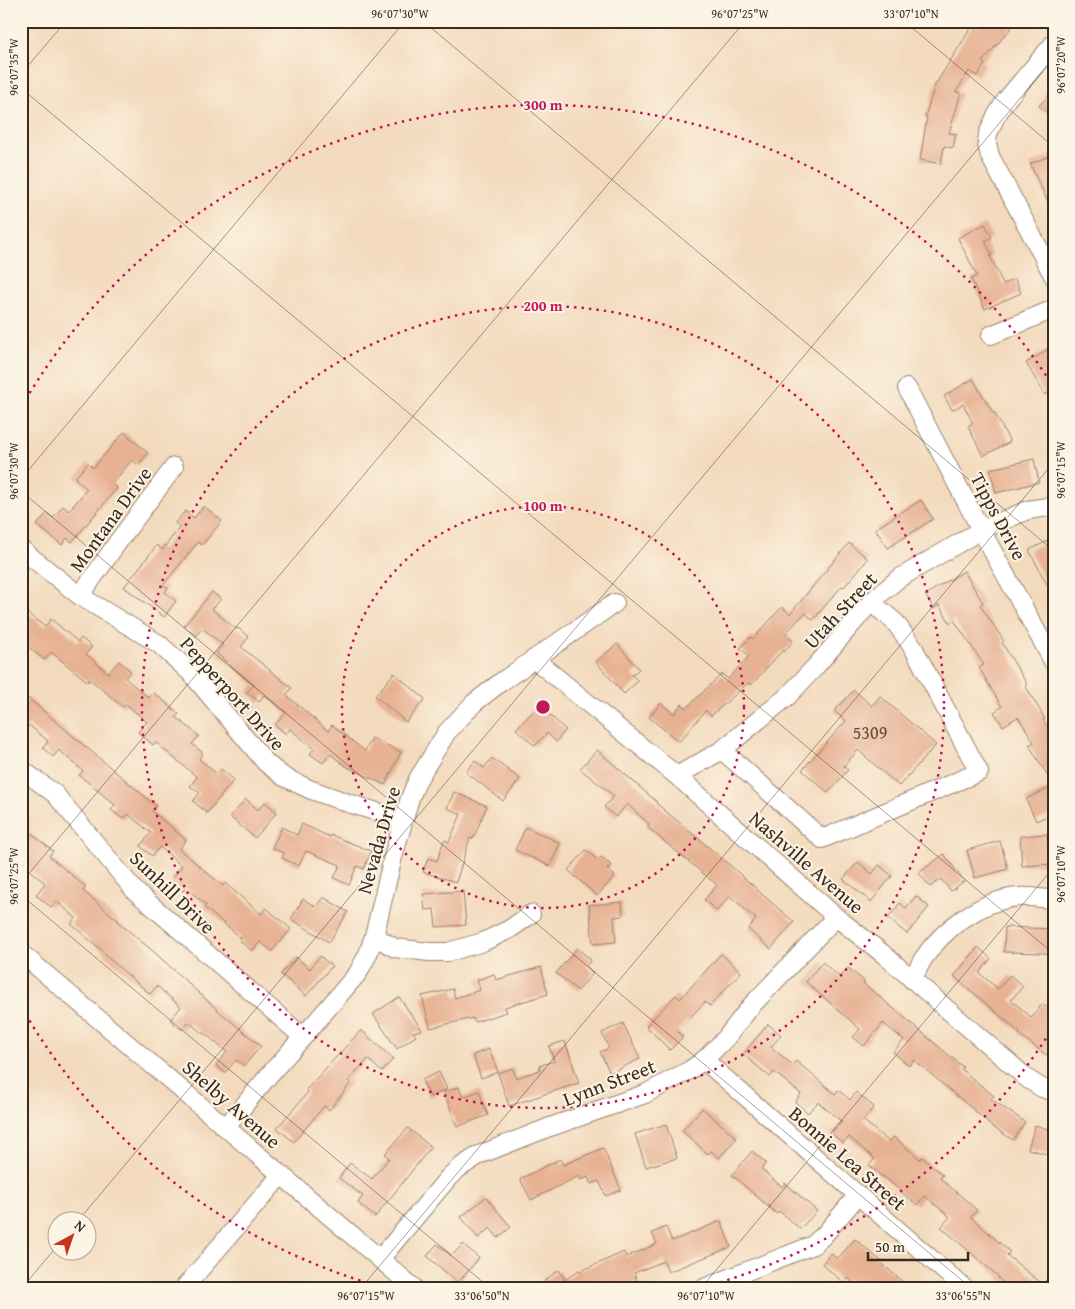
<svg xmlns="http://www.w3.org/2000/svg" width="1075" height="1309" viewBox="0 0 1075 1309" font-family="'Gentium Book Plus',serif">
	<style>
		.building { fill: #e7b193 }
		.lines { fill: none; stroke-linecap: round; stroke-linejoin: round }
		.minor-casing { stroke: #97826e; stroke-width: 20 }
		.minor { stroke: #fff; stroke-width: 18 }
		.ticks { fill: none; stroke: #3b2a1e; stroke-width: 1; stroke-opacity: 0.45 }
		.ring { fill: none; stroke: #c2185b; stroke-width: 2.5; stroke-dasharray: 2.5 5 }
		.labels { text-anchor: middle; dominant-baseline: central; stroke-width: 4; stroke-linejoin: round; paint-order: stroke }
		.number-label { font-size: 18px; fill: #664c3b }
		.street-label { font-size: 20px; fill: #3b2a1e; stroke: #fcf5e5 }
		.centre { fill: #c2185b; stroke: #fcf5e5; stroke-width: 2.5 }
		.ring-label { font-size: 15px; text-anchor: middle; font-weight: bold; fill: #c2185b; stroke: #fcf5e5; stroke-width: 4; stroke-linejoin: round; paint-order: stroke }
		.neatline { fill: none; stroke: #3b2a1e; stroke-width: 2 }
		.ticks-label { font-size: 12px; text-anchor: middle; fill: #3b2a1e }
	</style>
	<rect width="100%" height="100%" fill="#fcf5e5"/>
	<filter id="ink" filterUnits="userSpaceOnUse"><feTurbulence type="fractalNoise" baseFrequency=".02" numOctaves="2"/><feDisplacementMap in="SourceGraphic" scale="10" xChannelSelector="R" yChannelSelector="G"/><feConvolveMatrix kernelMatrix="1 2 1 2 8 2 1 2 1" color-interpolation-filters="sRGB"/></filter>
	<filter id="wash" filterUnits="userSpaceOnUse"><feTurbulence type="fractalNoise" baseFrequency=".0096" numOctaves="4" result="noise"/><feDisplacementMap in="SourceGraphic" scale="20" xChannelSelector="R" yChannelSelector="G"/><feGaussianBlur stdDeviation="1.12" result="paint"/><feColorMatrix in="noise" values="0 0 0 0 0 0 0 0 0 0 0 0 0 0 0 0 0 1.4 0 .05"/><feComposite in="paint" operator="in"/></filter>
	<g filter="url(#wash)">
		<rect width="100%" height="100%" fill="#f3dabd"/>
		<g id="blocks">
			<g class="building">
				<path d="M 981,21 L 1017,21 L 982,62 L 985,64 L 977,76 L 969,71 L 956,92 L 961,93 L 949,133 L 956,134 L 953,148 L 944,146 L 941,164 L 920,160 L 927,117 L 925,117 L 935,85 L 969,31 L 974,25 L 977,27 Z"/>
				<path d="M 1054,89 L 1054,118 L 1039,106 Z"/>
				<path d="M 1054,154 L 1054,215 L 1030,164 Z"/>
				<path d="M 985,224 L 992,237 L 985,241 L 992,255 L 990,256 L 1003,284 L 1015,279 L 1021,293 L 985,309 L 971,279 L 977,276 L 958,238 Z"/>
				<path d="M 1050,348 L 1054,354 L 1054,390 L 1045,395 L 1026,363 Z"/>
				<path d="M 973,379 L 993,413 L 994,412 L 1010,442 L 983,456 L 968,426 L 973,423 L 963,404 L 952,410 L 944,396 Z"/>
				<path d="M 124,432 L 148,453 L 138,465 L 132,460 L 112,484 L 117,488 L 72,542 L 67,538 L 62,545 L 37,525 L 47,513 L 53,518 L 63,506 L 69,511 L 87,489 L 75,478 L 88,463 L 93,468 Z"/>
				<path d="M 1034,459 L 1039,482 L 996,493 L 990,469 Z"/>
				<path d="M 921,500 L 933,519 L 888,548 L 875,529 Z"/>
				<path d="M 204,506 L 222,521 L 202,545 L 198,542 L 163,585 L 168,588 L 165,592 L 176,601 L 164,617 L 124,587 L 157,545 L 162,550 L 180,527 L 175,523 L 185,511 L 194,518 Z"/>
				<path d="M 1054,538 L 1054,598 L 1029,550 Z"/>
				<path d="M 849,543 L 868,559 L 844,587 L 842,586 L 813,620 L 805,613 L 785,634 L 793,641 L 784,652 L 782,651 L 751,685 L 748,683 L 711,716 L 706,710 L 679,742 L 649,717 L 661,703 L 674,714 L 682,704 L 686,708 L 722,674 L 728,679 L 749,656 L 740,648 L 751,637 L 753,639 L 782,607 L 790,614 Z"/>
				<path d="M 964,571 L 983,603 L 980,605 L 1004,641 L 1002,643 L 1027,684 L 1025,685 L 1045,719 L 1043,720 L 1054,738 L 1054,786 L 1029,745 L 1034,742 L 1018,717 L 1003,726 L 994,712 L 1002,707 L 979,668 L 984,665 L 954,620 L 950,623 L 939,605 L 934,609 L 925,595 Z"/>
				<path d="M 212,592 L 221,599 L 212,609 L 236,629 L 238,628 L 249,637 L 241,647 L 292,688 L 286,695 L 328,731 L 332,725 L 365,751 L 372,738 L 401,752 L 385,785 L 346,766 L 330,754 L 323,763 L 310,754 L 314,749 L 290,729 L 286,734 L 275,725 L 286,713 L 264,695 L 259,702 L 247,692 L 254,685 L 216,653 L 223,645 L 202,628 L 196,636 L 184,626 Z"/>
				<path d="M 21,608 L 45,627 L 51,619 L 78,642 L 81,638 L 92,647 L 86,654 L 108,673 L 119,661 L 131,671 L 125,678 L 149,698 L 154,693 L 179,714 L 176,717 L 199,736 L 192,744 L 203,753 L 199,759 L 217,774 L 221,769 L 234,780 L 207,813 L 193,801 L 200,793 L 190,786 L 197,777 L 155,742 L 153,745 L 138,732 L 147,722 L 126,704 L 123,707 L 90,679 L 88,682 L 51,652 L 44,660 L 21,641 Z"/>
				<path d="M 617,644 L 639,669 L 632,675 L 638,681 L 624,694 L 596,662 Z"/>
				<path d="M 394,673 L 425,699 L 406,722 L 375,696 Z"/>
				<path d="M 854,690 L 872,706 L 880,696 L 936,745 L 899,786 L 858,750 L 844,766 L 848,770 L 828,793 L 802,770 L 846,721 L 834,711 Z"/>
				<path d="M 28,698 L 156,806 L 152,811 L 186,840 L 179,849 L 223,886 L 225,883 L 261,914 L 266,908 L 291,929 L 272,951 L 260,942 L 252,951 L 239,940 L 241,938 L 204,907 L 206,905 L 186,888 L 183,891 L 171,880 L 182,866 L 160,847 L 152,856 L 140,846 L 151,833 L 128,814 L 123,819 L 111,810 L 115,805 L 79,775 L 83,771 L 59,750 L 53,757 L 43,748 L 48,741 L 29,725 L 21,734 L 21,706 Z"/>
				<path d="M 539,705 L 566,730 L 556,742 L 547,733 L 535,746 L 516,729 Z"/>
				<path d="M 597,750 L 657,802 L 656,803 L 726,862 L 758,890 L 757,890 L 794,922 L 771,949 L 748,929 L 756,919 L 730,896 L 717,911 L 704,900 L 717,885 L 647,827 L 649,824 L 627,804 L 616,817 L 604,807 L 614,796 L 580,769 Z"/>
				<path d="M 492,758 L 520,779 L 503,801 L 466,772 L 475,761 L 484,768 Z"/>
				<path d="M 1054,786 L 1054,813 L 1036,821 L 1026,799 Z"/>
				<path d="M 454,792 L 487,806 L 473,839 L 470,838 L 456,882 L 423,872 L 428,858 L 437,861 L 444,840 L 449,842 L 461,814 L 447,808 Z"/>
				<path d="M 246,799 L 258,810 L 265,802 L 277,812 L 255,838 L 230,817 Z"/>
				<path d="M 302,824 L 330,837 L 331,835 L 371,851 L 364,869 L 357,866 L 349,885 L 334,878 L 340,865 L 306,851 L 299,866 L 282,858 L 284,853 L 272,848 L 282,827 L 297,835 Z"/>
				<path d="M 21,825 L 53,851 L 49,856 L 86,887 L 83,891 L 119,921 L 118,922 L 154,952 L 221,1013 L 261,1046 L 244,1066 L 236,1060 L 225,1073 L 216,1065 L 227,1052 L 204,1033 L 203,1034 L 189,1022 L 182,1030 L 170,1020 L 181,1007 L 157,986 L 150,994 L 105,955 L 106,954 L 71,924 L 76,918 L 56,901 L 51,907 L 36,895 L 45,883 L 28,869 L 21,877 Z"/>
				<path d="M 526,827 L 560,843 L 550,866 L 515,850 Z"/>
				<path d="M 1047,834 L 1048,843 L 1054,843 L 1054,864 L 1022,866 L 1020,836 Z"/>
				<path d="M 1000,841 L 1008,869 L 975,878 L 967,850 Z"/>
				<path d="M 586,850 L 598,860 L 601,857 L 611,865 L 607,869 L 615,876 L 597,896 L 568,870 Z"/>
				<path d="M 944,854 L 964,881 L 951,891 L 941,879 L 930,887 L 919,873 Z"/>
				<path d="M 858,862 L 872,874 L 879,865 L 892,876 L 871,902 L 843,879 Z"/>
				<path d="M 463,891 L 466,925 L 436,927 L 434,909 L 425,910 L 423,894 Z"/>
				<path d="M 916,896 L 929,907 L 907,934 L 888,918 L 900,903 L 906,908 Z"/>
				<path d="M 323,897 L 348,912 L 329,942 L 291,919 L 303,899 L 316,907 Z"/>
				<path d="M 622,902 L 623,916 L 614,917 L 616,942 L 593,944 L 589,905 Z"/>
				<path d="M 1005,927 L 1054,929 L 1054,956 L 1045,953 L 1004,952 Z"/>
				<path d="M 978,947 L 991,959 L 979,973 L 998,989 L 1010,975 L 1023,986 L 1011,1000 L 1032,1018 L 1042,1004 L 1054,1013 L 1054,1045 L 1046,1055 L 1019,1034 L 1020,1033 L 954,976 Z"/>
				<path d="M 577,948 L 591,960 L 586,966 L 593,973 L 578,991 L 556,973 Z"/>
				<path d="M 721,954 L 741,972 L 710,1006 L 705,1002 L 677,1031 L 683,1037 L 670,1050 L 646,1026 L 676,995 L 680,999 Z"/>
				<path d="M 320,956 L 332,966 L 306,996 L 281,974 L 296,957 L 310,969 Z"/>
				<path d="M 822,962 L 840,977 L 848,968 L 864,981 L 863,983 L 963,1067 L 961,1069 L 994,1096 L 991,1099 L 1025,1122 L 1013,1140 L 987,1123 L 988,1122 L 914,1060 L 909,1066 L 893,1052 L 904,1040 L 883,1023 L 864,1046 L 853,1037 L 860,1029 L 806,982 Z"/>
				<path d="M 541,967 L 548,994 L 505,1007 L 507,1012 L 475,1022 L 473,1018 L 430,1028 L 422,996 L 453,989 L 455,998 L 480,990 L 477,980 L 494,974 L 496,980 Z"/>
				<path d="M 399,997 L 422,1030 L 413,1032 L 416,1036 L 397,1049 L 373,1014 Z"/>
				<path d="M 623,1023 L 640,1059 L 610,1073 L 600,1052 L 609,1048 L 602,1033 Z"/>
				<path d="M 768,1024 L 781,1035 L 771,1047 L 793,1065 L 796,1061 L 835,1094 L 838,1090 L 850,1100 L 856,1092 L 874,1107 L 863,1120 L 889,1142 L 894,1137 L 920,1159 L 922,1157 L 943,1175 L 940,1178 L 977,1210 L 971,1217 L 1010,1252 L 1007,1255 L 1047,1288 L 1009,1288 L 998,1278 L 999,1277 L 941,1227 L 950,1217 L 925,1196 L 917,1205 L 883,1176 L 882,1177 L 869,1165 L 875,1159 L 849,1137 L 843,1143 L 831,1133 L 842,1122 L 818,1102 L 808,1113 L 795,1102 L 801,1094 L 774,1072 L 770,1077 L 743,1054 Z"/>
				<path d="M 361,1030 L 393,1059 L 382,1072 L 368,1059 L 348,1081 L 351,1083 L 329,1110 L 324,1106 L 294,1142 L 277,1128 L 308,1092 L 306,1090 Z"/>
				<path d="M 565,1041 L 579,1083 L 509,1106 L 498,1073 L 513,1068 L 516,1078 L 540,1070 L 539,1066 L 554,1061 L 549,1046 Z"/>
				<path d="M 489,1049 L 498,1072 L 481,1078 L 473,1055 Z"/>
				<path d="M 439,1072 L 447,1089 L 430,1097 L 422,1080 Z"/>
				<path d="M 459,1087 L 463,1097 L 479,1091 L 488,1115 L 457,1127 L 444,1092 Z"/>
				<path d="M 702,1108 L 737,1138 L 719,1158 L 711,1151 L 708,1154 L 682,1131 Z"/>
				<path d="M 666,1124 L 677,1158 L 646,1167 L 635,1134 Z"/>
				<path d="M 1035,1125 L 1054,1131 L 1054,1156 L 1028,1149 Z"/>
				<path d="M 408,1128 L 431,1147 L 375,1217 L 358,1203 L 363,1196 L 339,1178 L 350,1163 L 372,1179 L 389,1158 L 385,1154 Z"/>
				<path d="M 603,1148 L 621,1190 L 606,1196 L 599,1181 L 591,1184 L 588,1177 L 580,1180 L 579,1176 L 531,1200 L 520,1179 L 560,1159 L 563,1165 Z"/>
				<path d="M 752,1151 L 766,1163 L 761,1169 L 782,1187 L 785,1183 L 817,1211 L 800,1229 L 779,1211 L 777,1214 L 732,1175 Z"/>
				<path d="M 486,1197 L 511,1227 L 498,1238 L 490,1228 L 478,1238 L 461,1217 Z"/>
				<path d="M 721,1221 L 731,1247 L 668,1272 L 664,1261 L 634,1273 L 638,1282 L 625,1288 L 621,1288 L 618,1283 L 608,1288 L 549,1288 L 544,1281 L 559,1270 L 565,1280 L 579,1270 L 581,1271 L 624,1252 L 626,1257 L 657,1244 L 652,1233 L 666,1227 L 672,1241 Z"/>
				<path d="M 855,1239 L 881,1261 L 880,1262 L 910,1288 L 859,1288 L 848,1278 L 844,1283 L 822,1264 L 831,1253 L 837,1259 Z"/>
				<path d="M 437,1244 L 452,1256 L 463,1244 L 479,1258 L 458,1283 L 427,1256 Z"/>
			</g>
		</g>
	</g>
	<g filter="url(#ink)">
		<use href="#blocks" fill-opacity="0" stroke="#97826e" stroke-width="1"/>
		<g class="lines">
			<g class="minor-casing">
				<g id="minor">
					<path d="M 1054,43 L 1006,100 L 995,118 L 988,134 L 987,144 L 990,156 L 1054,277"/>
					<path d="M 991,335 L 1054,309"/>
					<path d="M 907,388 L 981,530 L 1054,663"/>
					<path d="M 21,549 L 80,596 L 159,644 L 191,673 L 266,763 L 284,777 L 309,789 L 345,802 L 403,820"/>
					<path d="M 80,596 L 120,539 L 174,467"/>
					<path d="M 534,659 L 677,776 L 836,917 L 882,953 L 1029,1080 L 1042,1088 L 1054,1092"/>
					<path d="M 722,750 L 822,839 L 979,772 L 914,649 L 895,622 L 871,602"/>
					<path d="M 21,769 L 55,794 L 135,891 L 303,1037"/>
					<path d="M 677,776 L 722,750 L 788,696 L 816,666 L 871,602 L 898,579 L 981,530 L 1028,510 L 1054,506"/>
					<path d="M 374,936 L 395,948 L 429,952 L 448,952 L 483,942 L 510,929 L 531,914"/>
					<path d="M 21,953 L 414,1288"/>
					<path d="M 912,980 C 916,973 919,966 923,959 C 943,929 981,900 1019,897 C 1030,896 1042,899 1054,899"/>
					<path d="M 704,1060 L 964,1288"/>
					<path d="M 226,1127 L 270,1074 L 303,1037 L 358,973 L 368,954 L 374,936 L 393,857 L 410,798 L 418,779 L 447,732 L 474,703 L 501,682 L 615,603"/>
					<path d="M 380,1259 L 449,1177 L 459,1168 L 479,1155 L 550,1127 L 645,1094 L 690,1070 L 704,1060 L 726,1038 L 751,1006 L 836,917"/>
					<path d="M 184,1288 L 281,1175"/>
					<path d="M 704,1288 L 813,1245 L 824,1235 L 858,1195"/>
				</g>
			</g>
			<use href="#minor" class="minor"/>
		</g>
	</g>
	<path class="ticks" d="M 423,21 L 1054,551M 904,21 L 1054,147M 21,74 L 66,21M 21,88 L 1054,954M 21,479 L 405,21M 21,491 L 971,1288M 21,883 L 745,21M 21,895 L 490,1288M 77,1222 L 1054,58M 22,1288 L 58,1245M 361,1288 L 1054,462M 701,1288 L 1054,867M 1040,1288 L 1054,1272"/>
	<g class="ring">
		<circle cx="543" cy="707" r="201"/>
		<circle cx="543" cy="707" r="401"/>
		<path d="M1054 1026A602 602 0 0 1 704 1287M382 1287A602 602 0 0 1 22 1008M22 406A602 602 0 0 1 1054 388"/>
	</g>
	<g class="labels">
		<g class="number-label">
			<text x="870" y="732">5309</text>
		</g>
		<g class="street-label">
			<text transform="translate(999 516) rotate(62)">Tipps Drive</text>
			<text transform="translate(110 519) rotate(-54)">Montana Drive</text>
			<text transform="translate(840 610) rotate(-47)">Utah Street</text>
			<text transform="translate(233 693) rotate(48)">Pepperport Drive</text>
			<text transform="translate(378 840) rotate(-74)">Nevada Drive</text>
			<text transform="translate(807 862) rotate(41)">Nashville Avenue</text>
			<text transform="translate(173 892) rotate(44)">Sunhill Drive</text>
			<text transform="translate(609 1082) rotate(-21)">Lynn Street</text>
			<text transform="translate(232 1104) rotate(41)">Shelby Avenue</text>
			<text transform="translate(848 1158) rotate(41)">Bonnie Lea Street</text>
		</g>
	</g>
	<circle cx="543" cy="707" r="8" class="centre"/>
	<g class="ring-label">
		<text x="543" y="110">300 m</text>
		<text x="543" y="311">200 m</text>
		<text x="543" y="511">100 m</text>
	</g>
	<rect width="1075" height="1309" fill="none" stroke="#fcf5e5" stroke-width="55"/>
	<g transform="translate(72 1236) rotate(40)"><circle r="24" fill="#fcf5e5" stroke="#afa495"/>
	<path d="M0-4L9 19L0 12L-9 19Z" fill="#c8321e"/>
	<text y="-8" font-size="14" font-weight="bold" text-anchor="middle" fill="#3b2a1e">N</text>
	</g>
	<path d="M868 1252v8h100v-8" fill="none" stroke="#3b2a1e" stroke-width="2.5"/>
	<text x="875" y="1252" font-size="15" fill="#3b2a1e" stroke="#fcf5e5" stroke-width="4" paint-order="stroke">50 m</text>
	<rect x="28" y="28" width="1020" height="1254" class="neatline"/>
	<g class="ticks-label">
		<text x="400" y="18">96°07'30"W</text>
		<text x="740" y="18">96°07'25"W</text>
		<text x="911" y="18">33°07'10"N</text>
		<text transform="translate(1061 65) rotate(-90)" y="4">96°07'20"W</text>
		<text transform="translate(14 67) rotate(-90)" y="4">96°07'35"W</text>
		<text transform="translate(1061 470) rotate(-90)" y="4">96°07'15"W</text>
		<text transform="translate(14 471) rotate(-90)" y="4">96°07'30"W</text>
		<text transform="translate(1061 874) rotate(-90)" y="4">96°07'10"W</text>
		<text transform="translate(14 876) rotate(-90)" y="4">96°07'25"W</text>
		<text x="366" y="1300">96°07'15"W</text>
		<text x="482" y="1300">33°06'50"N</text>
		<text x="706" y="1300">96°07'10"W</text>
		<text x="963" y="1300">33°06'55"N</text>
	</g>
</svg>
